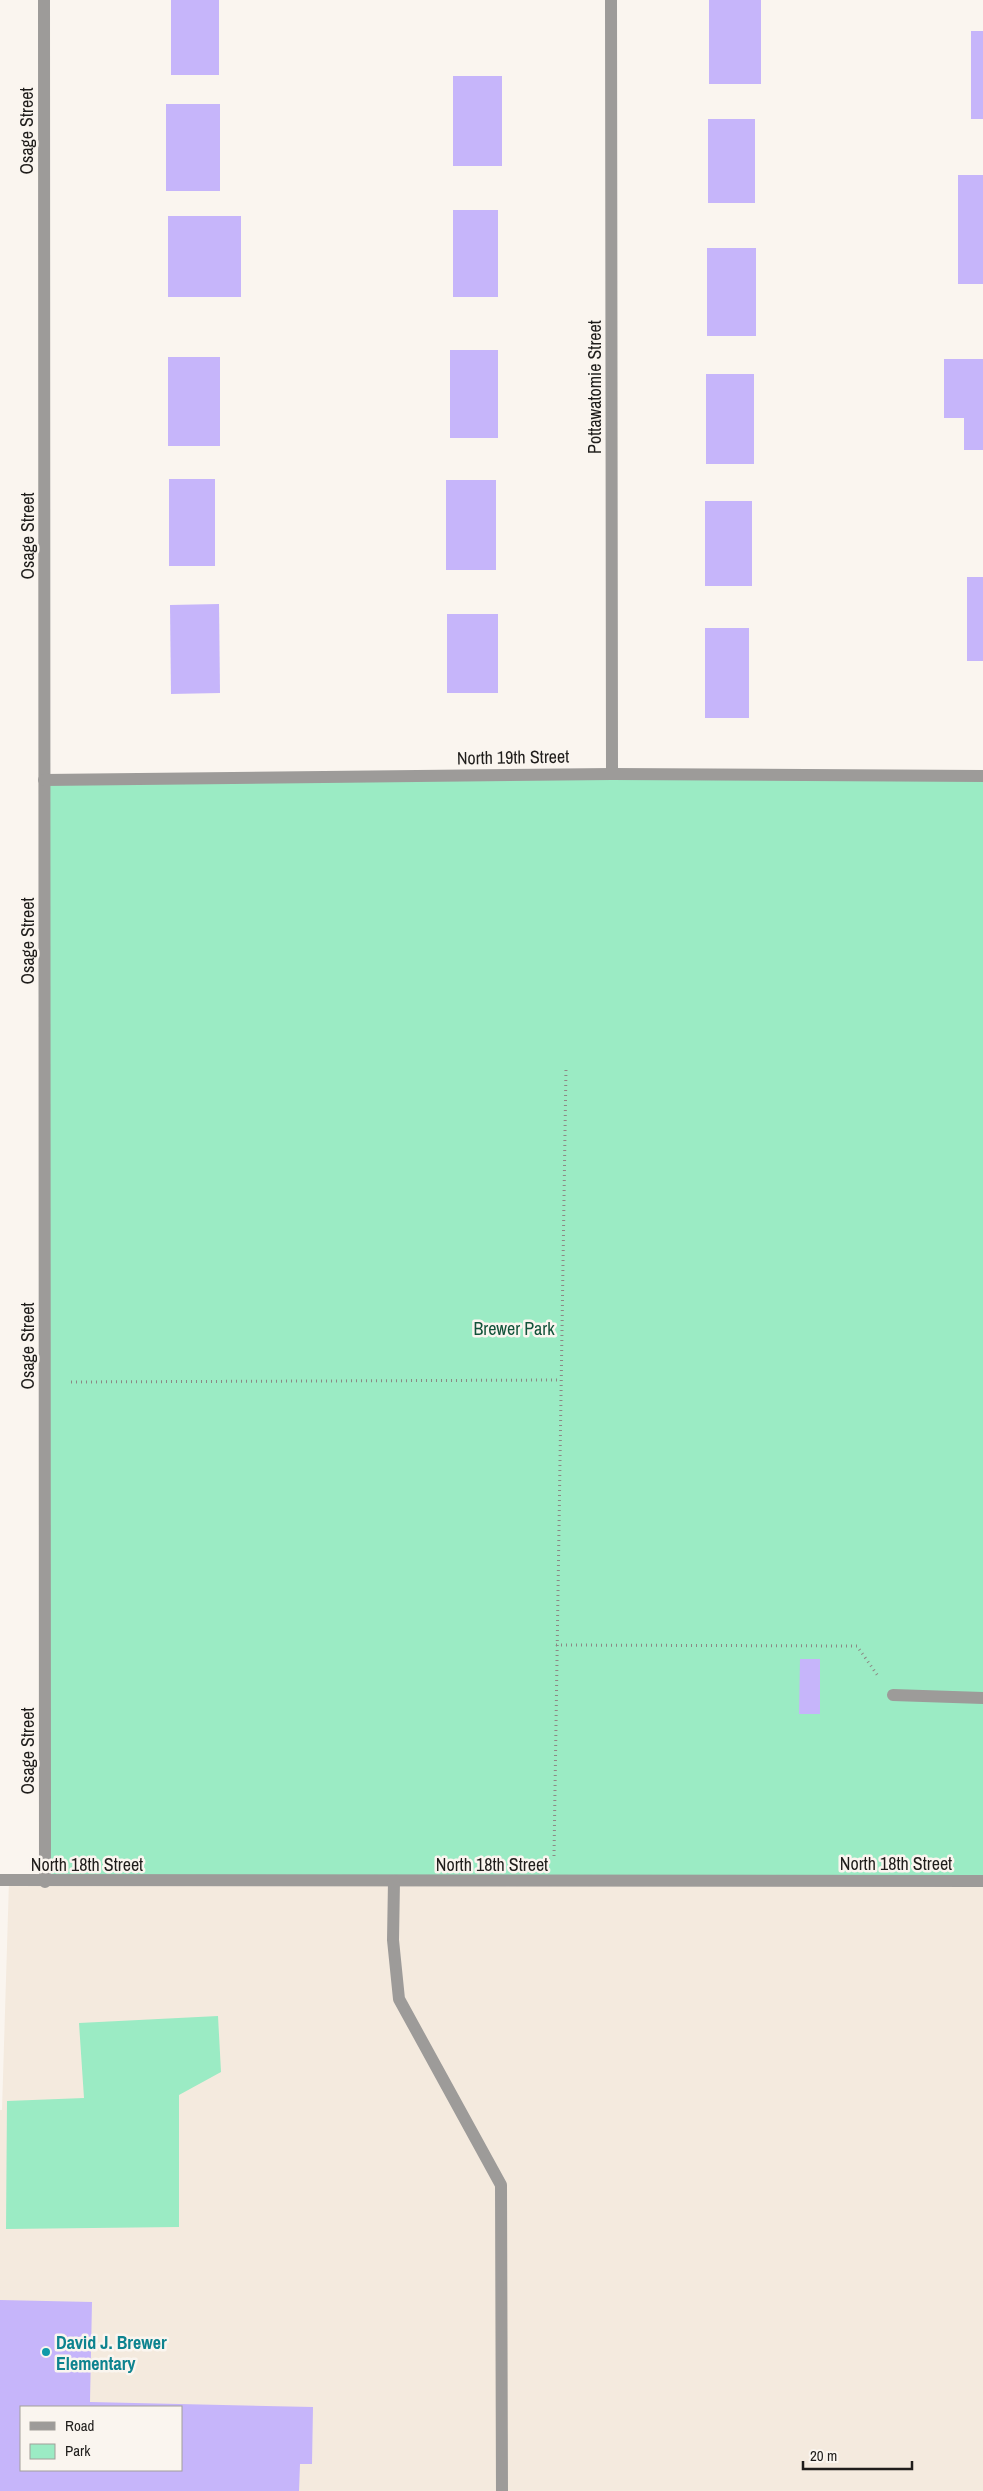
<svg xmlns="http://www.w3.org/2000/svg" width="983" height="2491" viewBox="0 0 983 2491" font-family="'Archivo Narrow',sans-serif">
	<style>
		.built { fill: #f4eade; fill-rule: evenodd }
		.green { fill: #9bebc4 }
		.building { fill: #c6b5fa; fill-rule: evenodd }
		.lines { fill: none; stroke-linecap: round; stroke-linejoin: round }
		.path { stroke: #8c8884; stroke-width: 3; stroke-dasharray: 1 4; stroke-linecap: butt }
		.minor { stroke: #9d9b99; stroke-width: 12 }
		.culture-dot { fill: #0f9aa8; stroke: #faf5ef; stroke-width: 2 }
		.labels { text-anchor: middle; dominant-baseline: central; stroke-width: 5; stroke-linejoin: round; paint-order: stroke }
		.street-label { font-size: 18px; fill: #1f1d1b; stroke: #faf5ef }
		.park-label { font-size: 18px; fill: #12533a; stroke: #faf5ef }
		.culture-label { font-size: 18px; font-weight: bold; fill: #0d838f; stroke: #faf5ef; text-anchor: start }
	</style>
	<rect width="100%" height="100%" fill="#faf5ef"/>
	<path class="built" d="M 9,1881 L 983,1881 L 983,2491 L 0,2491 L 0,2110 L 2,2110 ZM 21,2407 L 181,2407 L 181,2470 L 21,2470 Z"/>
	<g class="green">
		<path d="M 983,776 L 983,1881 L 45,1882 L 44,780 Z"/>
		<path d="M 218,2016 L 221,2072 L 179,2095 L 179,2227 L 6,2229 L 7,2101 L 84,2098 L 79,2023 Z"/>
	</g>
	<g class="building">
		<rect x="171" y="0" width="48" height="75"/>
		<rect x="709" y="0" width="52" height="84"/>
		<rect x="971" y="31" width="12" height="88"/>
		<rect x="453" y="76" width="49" height="90"/>
		<rect x="166" y="104" width="54" height="87"/>
		<rect x="708" y="119" width="47" height="84"/>
		<rect x="958" y="175" width="25" height="109"/>
		<rect x="453" y="210" width="45" height="87"/>
		<rect x="168" y="216" width="73" height="81"/>
		<rect x="707" y="248" width="49" height="88"/>
		<rect x="450" y="350" width="48" height="88"/>
		<rect x="168" y="357" width="52" height="89"/>
		<path d="M 944,359 L 983,359 L 983,450 L 964,450 L 964,418 L 944,418 Z"/>
		<rect x="706" y="374" width="48" height="90"/>
		<rect x="169" y="479" width="46" height="87"/>
		<rect x="446" y="480" width="50" height="90"/>
		<rect x="705" y="501" width="47" height="85"/>
		<rect x="967" y="577" width="16" height="84"/>
		<path d="M 219,604 L 220,693 L 171,694 L 170,605 Z"/>
		<rect x="447" y="614" width="51" height="79"/>
		<rect x="705" y="628" width="44" height="90"/>
		<path d="M 800,1659 L 820,1659 L 820,1714 L 799,1714 Z"/>
		<path d="M 0,2300 L 92,2302 L 90,2402 L 313,2407 L 312,2464 L 300,2464 L 299,2491 L 0,2491 ZM 21,2407 L 181,2407 L 181,2470 L 21,2470 Z"/>
	</g>
	<g class="lines">
		<g class="path">
			<path d="M 71,1382 L 561,1380"/>
			<path d="M 556,1645 L 857,1646 L 878,1676"/>
			<path d="M 554,1856 L 566,1067"/>
		</g>
		<g class="minor">
			<path d="M 44,0 L 45,1882"/>
			<path d="M 611,0 L 612,774"/>
			<path d="M 44,780 L 612,774 L 983,776"/>
			<path d="M 893,1695 L 983,1698"/>
			<path d="M 0,1880 L 983,1881"/>
			<path d="M 394,1881 L 393,1940 L 399,1999 L 501,2185 L 502,2491"/>
		</g>
	</g>
	<circle class="culture-dot" cx="46" cy="2352" r="5"/>
	<g class="labels">
		<g class="street-label">
			<text transform="translate(26 131) rotate(-90)">Osage Street</text>
			<text transform="translate(594 387) rotate(-90)">Pottawatomie Street</text>
			<text transform="translate(27 536) rotate(-90)">Osage Street</text>
			<text transform="translate(513 757) rotate(-1)">North 19th Street</text>
			<text transform="translate(27 941) rotate(-90)">Osage Street</text>
			<text transform="translate(27 1346) rotate(-90)">Osage Street</text>
			<text transform="translate(27 1751) rotate(-90)">Osage Street</text>
			<text x="896" y="1863">North 18th Street</text>
			<text x="87" y="1864">North 18th Street</text>
			<text x="492" y="1864">North 18th Street</text>
		</g>
		<g class="park-label">
			<text x="514" y="1328">Brewer Park</text>
		</g>
		<g class="culture-label">
			<text x="56" y="2342">David J. Brewer<tspan x="56" dy="21">Elementary</tspan></text>
		</g>
	</g>
	<rect x="20" y="2406" width="162" height="65" fill="#faf5ef" stroke="#a29f9a"/>
	<rect x="30" y="2422" width="25" height="8" fill="#9d9b99" stroke="#a29f9a"/>
	<text x="65" y="2431" font-size="15" fill="#1f1d1b">Road</text>
	<rect x="30" y="2444" width="25" height="15" fill="#9bebc4" stroke="#a29f9a"/>
	<text x="65" y="2456" font-size="15" fill="#1f1d1b">Park</text>
	<path d="M803 2461v8h109v-8" fill="none" stroke="#1f1d1b" stroke-width="2.5"/>
	<text x="810" y="2461" font-size="15" fill="#1f1d1b" stroke="#faf5ef" stroke-width="4" paint-order="stroke">20 m</text>
</svg>
